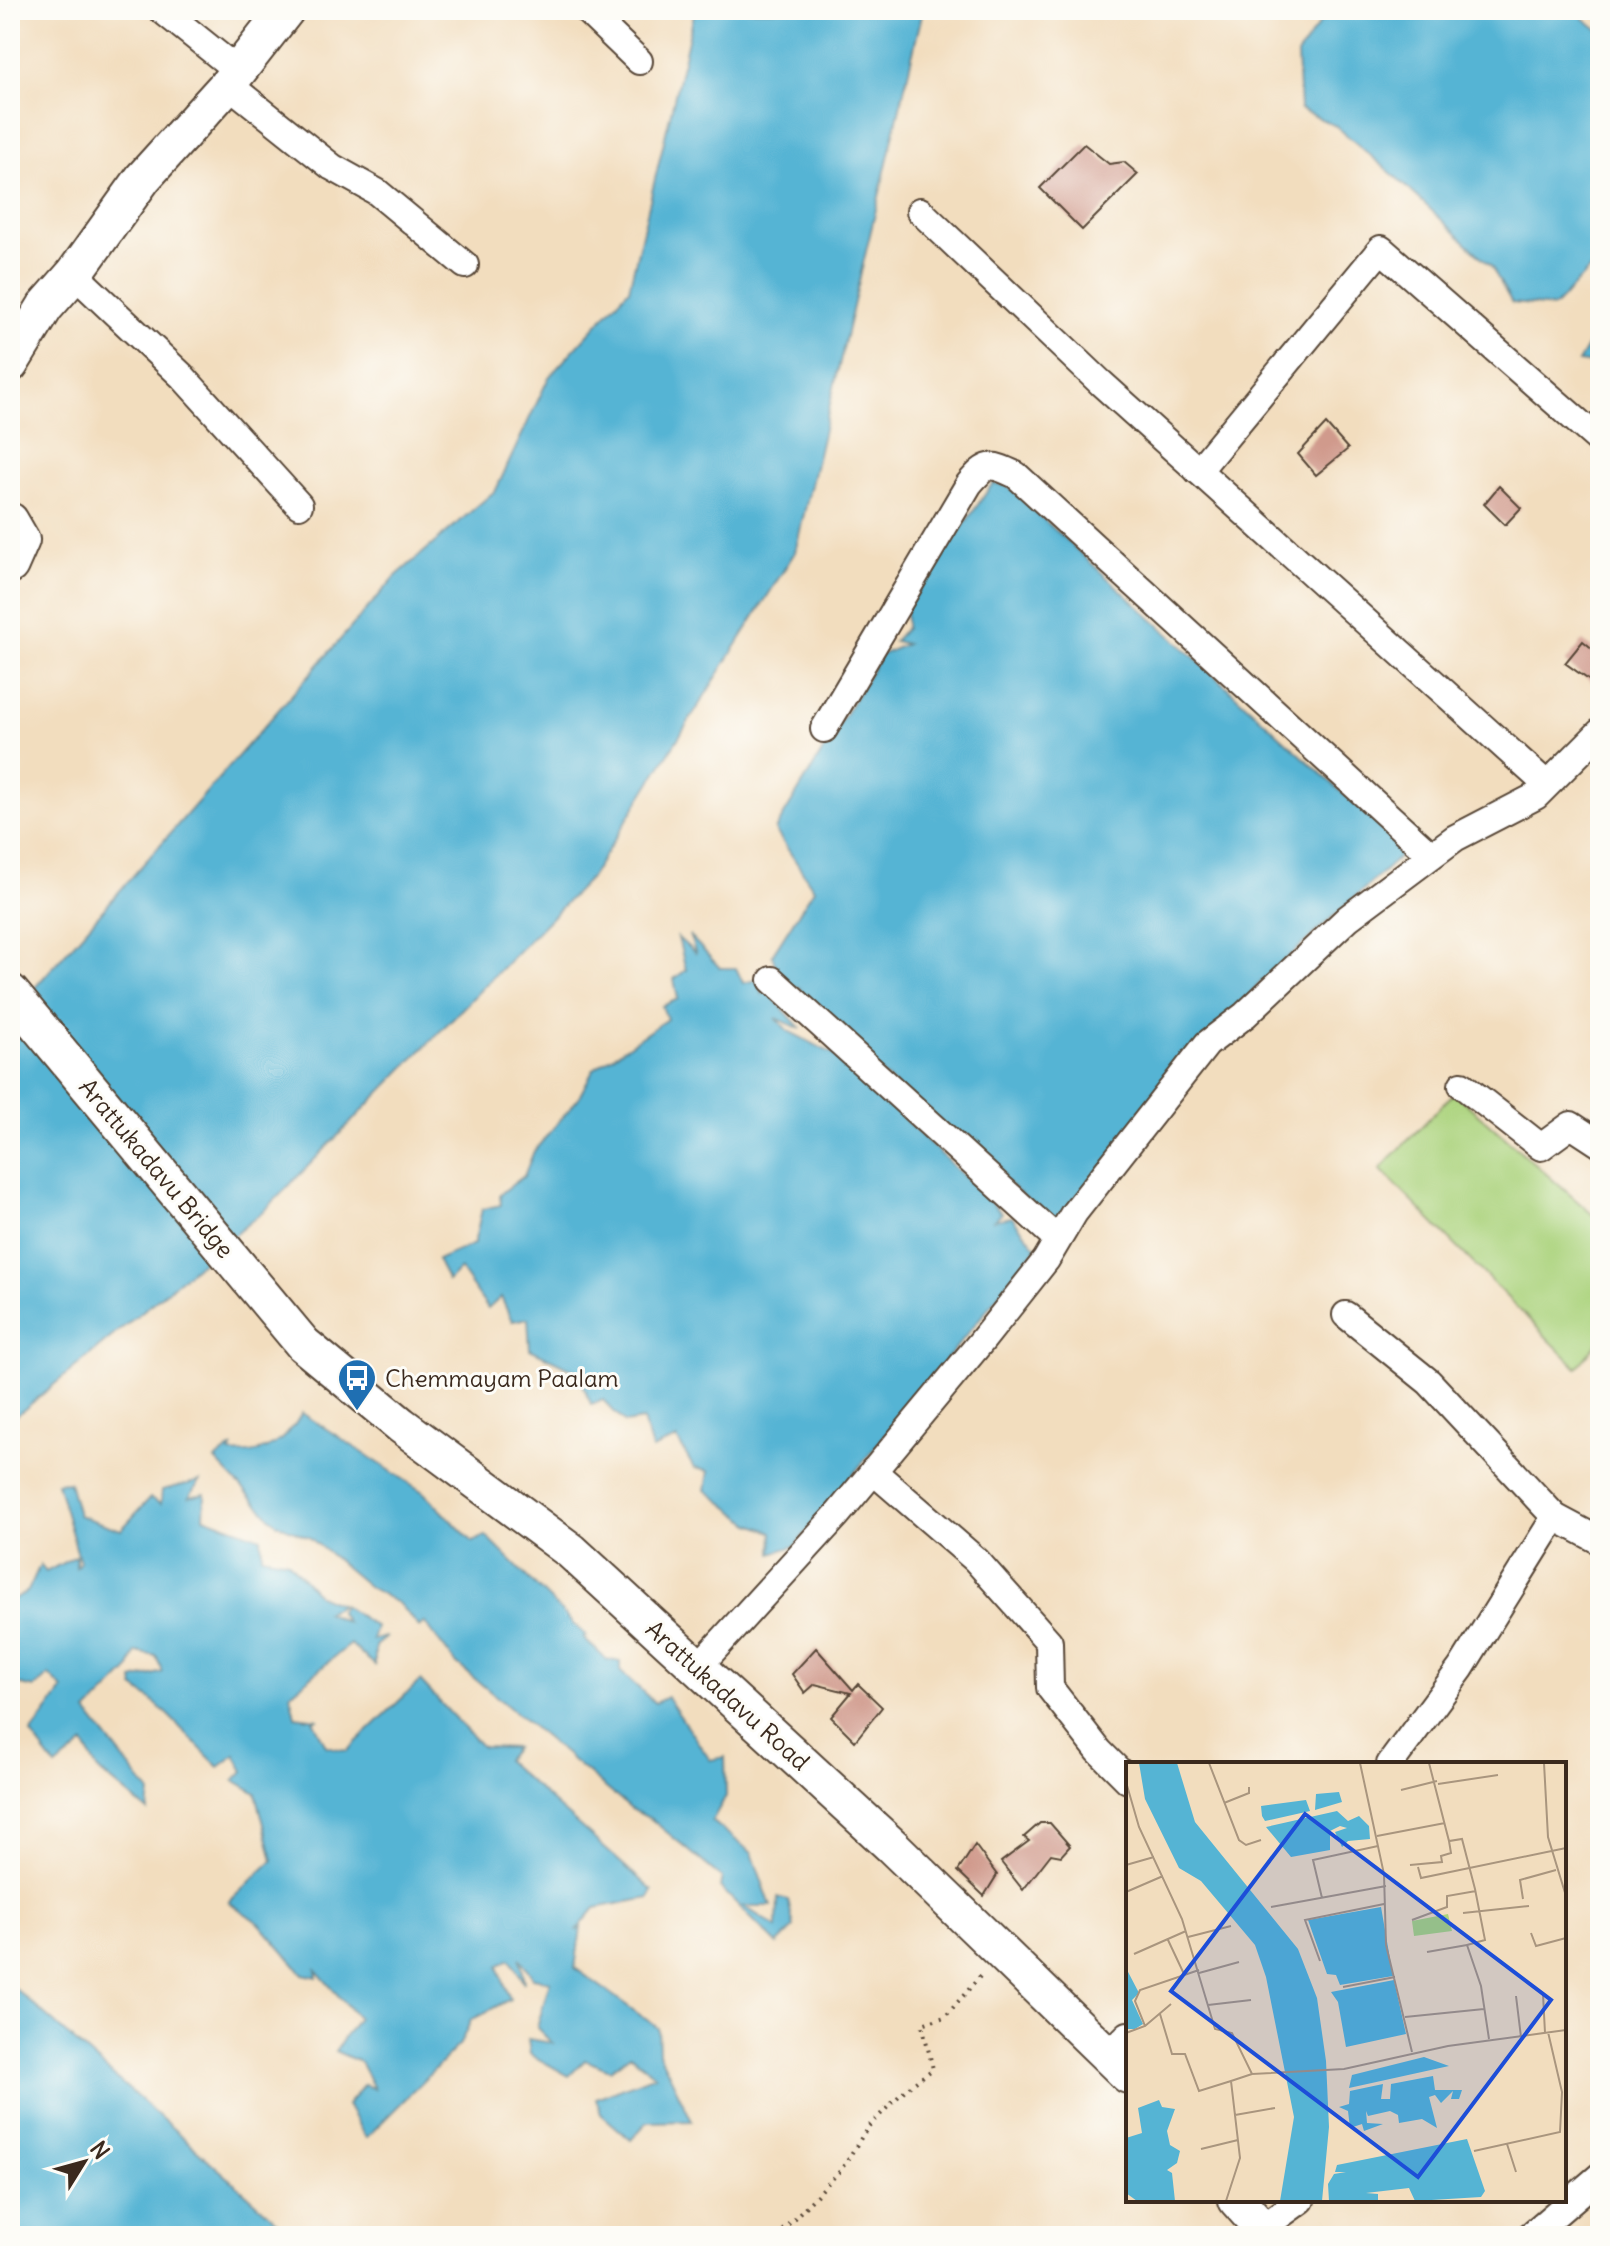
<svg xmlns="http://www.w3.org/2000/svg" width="1610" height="2246" viewBox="0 0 1610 2246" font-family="Delius,sans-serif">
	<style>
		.green { fill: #abd37d; stroke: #737e4e; stroke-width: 2 }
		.water { fill: #55b4d4; stroke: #486f79; stroke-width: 2 }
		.building { fill: #d09a8c }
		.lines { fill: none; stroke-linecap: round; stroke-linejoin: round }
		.minor-casing { stroke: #564536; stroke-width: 30 }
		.secondary-casing { stroke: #564536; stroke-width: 40 }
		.path { stroke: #564536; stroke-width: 4; stroke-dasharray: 2 6; stroke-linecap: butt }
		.minor { stroke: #fff; stroke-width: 26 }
		.secondary { stroke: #fff; stroke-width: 36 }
		.labels { text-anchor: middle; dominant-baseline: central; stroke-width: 6; stroke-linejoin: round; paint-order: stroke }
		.street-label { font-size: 24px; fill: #3b2a1e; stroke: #fdfcf7 }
		.poi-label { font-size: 24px; fill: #3b2a1e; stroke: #fdfcf7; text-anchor: start }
		.inset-road { fill: none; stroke: #a9957e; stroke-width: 2 }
		.view { fill: #1d4ed8; fill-opacity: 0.15; stroke: #1d4ed8; stroke-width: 4 }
		.inset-edge { fill: none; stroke: #3b2a1e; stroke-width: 4 }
	</style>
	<rect width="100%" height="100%" fill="#fdfcf7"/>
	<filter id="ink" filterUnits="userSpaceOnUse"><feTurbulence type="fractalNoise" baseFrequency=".0125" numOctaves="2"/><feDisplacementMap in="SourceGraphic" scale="16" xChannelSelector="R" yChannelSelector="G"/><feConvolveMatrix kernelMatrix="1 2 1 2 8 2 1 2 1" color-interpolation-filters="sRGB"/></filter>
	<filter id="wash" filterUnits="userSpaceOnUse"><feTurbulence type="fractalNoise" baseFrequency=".006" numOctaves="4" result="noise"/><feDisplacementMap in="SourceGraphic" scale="32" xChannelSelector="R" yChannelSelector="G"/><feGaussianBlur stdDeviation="1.8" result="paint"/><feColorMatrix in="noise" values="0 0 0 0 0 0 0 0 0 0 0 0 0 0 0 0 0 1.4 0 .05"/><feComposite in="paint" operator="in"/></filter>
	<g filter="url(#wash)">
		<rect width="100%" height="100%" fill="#f2ddbe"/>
		<path class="green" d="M 1454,1093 L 1600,1221 L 1600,1339 L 1577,1368 L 1380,1169 Z"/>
		<g class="water">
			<path d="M 695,10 L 923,10 L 795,552 L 591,877 L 268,1207 L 10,1421 L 10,1016 L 396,576 L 496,490 L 549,377 L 629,289 Z"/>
			<path d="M 1329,10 L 1573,10 L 1600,31 L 1600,258 L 1554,307 L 1512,303 L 1491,266 L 1397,178 L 1336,126 L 1300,109 L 1297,55 Z"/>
			<path d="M 1600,325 L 1600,365 L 1578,362 Z"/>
			<path d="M 993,483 L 1007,486 L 1406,851 L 1261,982 L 1054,1223 L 820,1020 L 799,987 L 782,985 L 772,955 L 814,889 L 775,830 L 881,655 L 906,644 L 894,641 L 906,628 L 906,608 Z"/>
			<path d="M 689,935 L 720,968 L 736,968 L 743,983 L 760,979 L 762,994 L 767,991 L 801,1029 L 776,1018 L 788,1031 L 841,1058 L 1002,1213 L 994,1220 L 1012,1217 L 1037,1248 L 795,1546 L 772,1553 L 773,1532 L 751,1524 L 706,1490 L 709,1471 L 694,1468 L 677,1439 L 652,1449 L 643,1420 L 625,1423 L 603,1400 L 591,1404 L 578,1372 L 530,1349 L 528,1318 L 512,1321 L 501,1297 L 488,1309 L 460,1269 L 448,1281 L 437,1260 L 474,1244 L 482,1209 L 501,1205 L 500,1194 L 524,1176 L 534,1151 L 578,1099 L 594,1069 L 667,1019 L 662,1006 L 678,999 L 674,979 L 686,970 L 678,938 L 696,954 Z"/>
			<path d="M 302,1413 L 423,1492 L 473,1542 L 486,1536 L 586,1636 L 583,1638 L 606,1659 L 620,1662 L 620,1671 L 655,1703 L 667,1697 L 710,1760 L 725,1757 L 726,1796 L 712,1821 L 752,1853 L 771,1906 L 744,1906 L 777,1928 L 778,1897 L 788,1900 L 794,1927 L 777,1944 L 720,1887 L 722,1878 L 651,1819 L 631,1809 L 456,1663 L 424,1622 L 419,1627 L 399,1604 L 369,1587 L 309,1537 L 277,1524 L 215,1460 L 233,1447 L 230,1453 C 263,1457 287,1441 302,1413 Z"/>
			<path d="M 200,1481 L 189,1497 L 205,1494 L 204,1517 L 261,1538 L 262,1556 L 288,1561 L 318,1595 L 342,1605 L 325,1612 L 346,1622 L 339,1611 L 344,1606 L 376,1627 L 372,1640 L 386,1637 L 375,1646 L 375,1665 L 350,1644 L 290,1694 L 295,1716 L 319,1719 L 313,1720 L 326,1746 L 347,1751 L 420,1681 L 482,1747 L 515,1748 L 505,1760 L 653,1891 L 649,1898 L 595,1908 L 576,1931 L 581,1928 L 575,1968 L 658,2028 L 659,2053 L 692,2121 L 647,2122 L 631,2140 L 601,2114 L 596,2098 L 655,2075 L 630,2055 L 610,2070 L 585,2060 L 569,2076 L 530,2054 L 528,2039 L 552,2043 L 537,2028 L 550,1981 L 533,1978 L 520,1958 L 524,1983 L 510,1959 L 498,1966 L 510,1999 L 471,2020 L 460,2044 L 366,2138 L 347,2105 L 364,2085 L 374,2088 L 360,2062 L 335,2051 L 358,2018 L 316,1970 L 317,1977 L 303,1974 L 260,1924 L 229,1902 L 273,1860 L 256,1793 L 234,1780 L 244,1771 L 235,1755 L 219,1767 C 190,1740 167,1709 134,1687 L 133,1680 L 163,1672 L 156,1656 L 136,1652 L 129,1670 L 87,1712 L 150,1793 L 148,1811 L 97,1769 L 84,1744 L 56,1767 L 31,1734 L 63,1689 L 49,1675 L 34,1688 L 17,1684 L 10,1666 L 10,1601 L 28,1591 L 40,1565 L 46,1572 L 76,1556 L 76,1567 L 80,1562 L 57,1483 L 69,1482 L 78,1515 L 121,1530 L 150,1498 L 161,1504 L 162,1490 Z"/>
			<path d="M 10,1984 L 294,2236 L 10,2236 Z"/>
		</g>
		<g id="blocks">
			<g class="building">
				<path d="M 1084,144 L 1109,164 L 1124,162 L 1138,174 L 1082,230 L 1040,188 Z"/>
				<path d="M 1326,424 L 1348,449 L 1316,475 L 1298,454 Z"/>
				<path d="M 1499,486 L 1521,508 L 1505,525 L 1484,504 Z"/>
				<path d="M 1583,641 L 1600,655 L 1600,688 L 1565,663 Z"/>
				<path d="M 816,1648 L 853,1690 L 858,1684 L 882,1707 L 855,1741 L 831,1717 L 851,1693 L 815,1684 L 805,1693 L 792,1674 Z"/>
				<path d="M 1040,1823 L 1050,1823 L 1070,1846 L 1061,1856 L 1051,1854 L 1023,1890 L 1001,1862 L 1029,1841 L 1024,1837 Z"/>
				<path d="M 975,1845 L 997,1875 L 984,1896 L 958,1871 Z"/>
			</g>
		</g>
	</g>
	<g filter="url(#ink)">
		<use href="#blocks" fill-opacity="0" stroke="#564536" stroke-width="2"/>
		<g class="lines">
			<g class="minor-casing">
				<g id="minor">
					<path d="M 162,10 L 238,71"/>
					<path d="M 586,10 L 639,61"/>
					<path d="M 228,84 L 332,167 L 377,192 L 465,265"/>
					<path d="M 920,211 L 1101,383 L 1546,784"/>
					<path d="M 74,274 L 182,376 L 299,505"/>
					<path d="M 1198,471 L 1381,249 L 1600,441"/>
					<path d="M 824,729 L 969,484 C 988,462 990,463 1016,475 L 1431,855"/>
					<path d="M 772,980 L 1057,1239"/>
					<path d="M 1462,1085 L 1541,1147 L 1571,1125 L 1600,1144"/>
					<path d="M 1346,1315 L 1429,1382 L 1555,1517"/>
					<path d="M 873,1471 L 976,1560 L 1049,1642 L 1050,1688 L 1099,1751 L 1128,1780"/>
					<path d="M 698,1667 L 837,1515 L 981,1342 L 1046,1260 L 1074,1213 L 1207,1044 L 1245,1015 L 1348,918 L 1455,838 L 1536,796 L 1600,732"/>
					<path d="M 1390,1764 L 1461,1668 L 1555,1517 L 1600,1541"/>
					<path d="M 1108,2055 L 1128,2035"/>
					<path d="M 1262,2228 L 1301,2200"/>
					<path d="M 1530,2236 L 1600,2176"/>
				</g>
			</g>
			<g class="secondary-casing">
				<g id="secondary">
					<path d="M 10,364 L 45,307 L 74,274 L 143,178 L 228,84 L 286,10"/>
					<path d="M 10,521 L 21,540 L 10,565"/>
					<path d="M 10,992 L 303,1344 L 401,1425 L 571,1551 L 892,1846 L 1128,2075"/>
					<path d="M 1237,2200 L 1269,2236"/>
				</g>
			</g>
			<path class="path" d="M 777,2236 L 841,2170 L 868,2127 L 905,2090 L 933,2069 L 922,2024 L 945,2017 L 982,1974"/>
			<use href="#minor" class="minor"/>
			<use href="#secondary" class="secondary"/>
		</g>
	</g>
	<defs>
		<g id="bus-pin" transform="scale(2)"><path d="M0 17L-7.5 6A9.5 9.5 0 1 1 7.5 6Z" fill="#1f6fb2" stroke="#fdfcf7"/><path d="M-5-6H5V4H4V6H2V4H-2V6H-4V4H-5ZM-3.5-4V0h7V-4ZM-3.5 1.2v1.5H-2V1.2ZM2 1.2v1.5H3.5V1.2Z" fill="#fff"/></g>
	</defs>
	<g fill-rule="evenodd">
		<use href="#bus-pin" x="357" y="1378"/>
	</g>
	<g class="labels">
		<g class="street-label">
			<text transform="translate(157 1168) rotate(50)">Arattukadavu Bridge</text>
			<text transform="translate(728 1695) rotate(42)">Arattukadavu Road</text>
		</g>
		<g class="poi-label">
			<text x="385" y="1378">Chemmayam Paalam</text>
		</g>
	</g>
	<g transform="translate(1126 1762)">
		<rect width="440" height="440" fill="#f2ddbe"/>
		<path d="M 322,152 L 326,169 L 288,174 L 286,159 Z" fill="#abd37d"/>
		<path d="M 13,1 L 51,1 L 69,60 L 172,187 L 191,236 L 200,299 L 203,365 L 196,439 L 154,439 L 168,355 L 140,215 L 129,183 L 75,119 L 53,106 L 19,37 ZM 213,30 L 216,40 L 189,48 L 190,32 ZM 180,38 L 184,49 L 139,59 L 136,54 L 135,44 ZM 211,49 L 222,59 L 233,54 L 243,64 L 244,77 L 222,79 L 216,85 L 209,70 L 221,66 L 214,64 L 204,69 L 204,88 L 165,95 L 140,65 ZM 255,145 L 267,214 L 214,223 L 210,213 L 201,212 L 182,158 ZM 0,206 L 13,231 L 6,238 L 17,262 L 9,267 L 0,267 ZM 268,218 L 280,272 L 220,285 L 212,240 L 205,230 ZM 298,295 L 323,304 L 223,326 L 226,313 ZM 307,314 L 309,328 L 336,328 L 333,337 L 325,337 L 327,329 L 315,341 L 309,333 L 303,335 L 311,366 L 296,357 L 273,361 L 272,353 L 264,349 L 242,354 L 240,349 L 241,361 L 257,362 L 238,369 L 236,362 L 224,366 L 222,349 L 213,345 L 223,342 L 224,329 L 257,322 L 255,337 L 264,337 L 265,322 ZM 33,338 L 36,345 L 49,347 L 41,369 L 44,383 L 54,389 L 51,401 L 41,408 L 46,411 L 49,439 L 11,439 L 0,431 L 0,376 L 16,371 L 12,346 ZM 341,377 L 359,429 L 355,435 L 289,439 L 283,426 L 240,431 L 252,432 L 252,439 L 203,439 L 202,422 L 208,412 L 220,410 L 209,410 L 211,403 Z" fill="#55b4d4"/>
		<path class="inset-road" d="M 83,1 L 113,78 L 120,83 L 135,78M 234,1 L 258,112 L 260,183 L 286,290M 303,1 L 323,79 L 336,77 L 349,127 L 359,178 L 341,183 L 355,224 L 363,277M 418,1 L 422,75 L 440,134M 0,20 L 13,65 L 56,157 L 89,267 L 106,271 L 126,312 L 218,307 L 322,284 L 440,268M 312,22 L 372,13M 275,28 L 311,19M 98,41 L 123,31 L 123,25M 251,74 L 319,61M 0,103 L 28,95M 284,103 L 316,100 L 315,94 L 325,91 L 323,79M 292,105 L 295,116 L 440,86M 0,130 L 37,114M 196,136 L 187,98 L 252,84M 397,137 L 394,118 L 430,108M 145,145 L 260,124M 337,151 L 403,144M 286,158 L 321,145 L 321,134 L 350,129M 405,171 L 410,184 L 440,176M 62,175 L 105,164M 42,178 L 58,212M 301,190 L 341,183M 8,192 L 60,169M 194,199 L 179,158 L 258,142M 73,211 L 113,200M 217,225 L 269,215M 417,232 L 419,271M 390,234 L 395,275M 82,243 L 125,238M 34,252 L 46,292 L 59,292 L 73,329 L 105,319M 279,255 L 358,247M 19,264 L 45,242M 0,271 L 19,264 L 9,239 L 14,228 L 73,208M 109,353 L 149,346M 381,382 L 390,410M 75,387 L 112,378M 348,389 L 434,370 L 436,330 L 422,270M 100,439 L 114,396 L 105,319 L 126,312"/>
		<path class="view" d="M 179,52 L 425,238 L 292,415 L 45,229 Z"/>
		<rect width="440" height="440" class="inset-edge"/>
	</g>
	<rect width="1610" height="2246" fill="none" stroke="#fdfcf7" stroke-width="40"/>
	<g transform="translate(84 2162) rotate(53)" stroke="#fdfcf7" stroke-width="6" paint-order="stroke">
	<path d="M0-6L14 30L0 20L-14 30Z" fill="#3b2a1e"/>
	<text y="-12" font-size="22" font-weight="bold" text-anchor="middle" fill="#3b2a1e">N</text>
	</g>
</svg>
